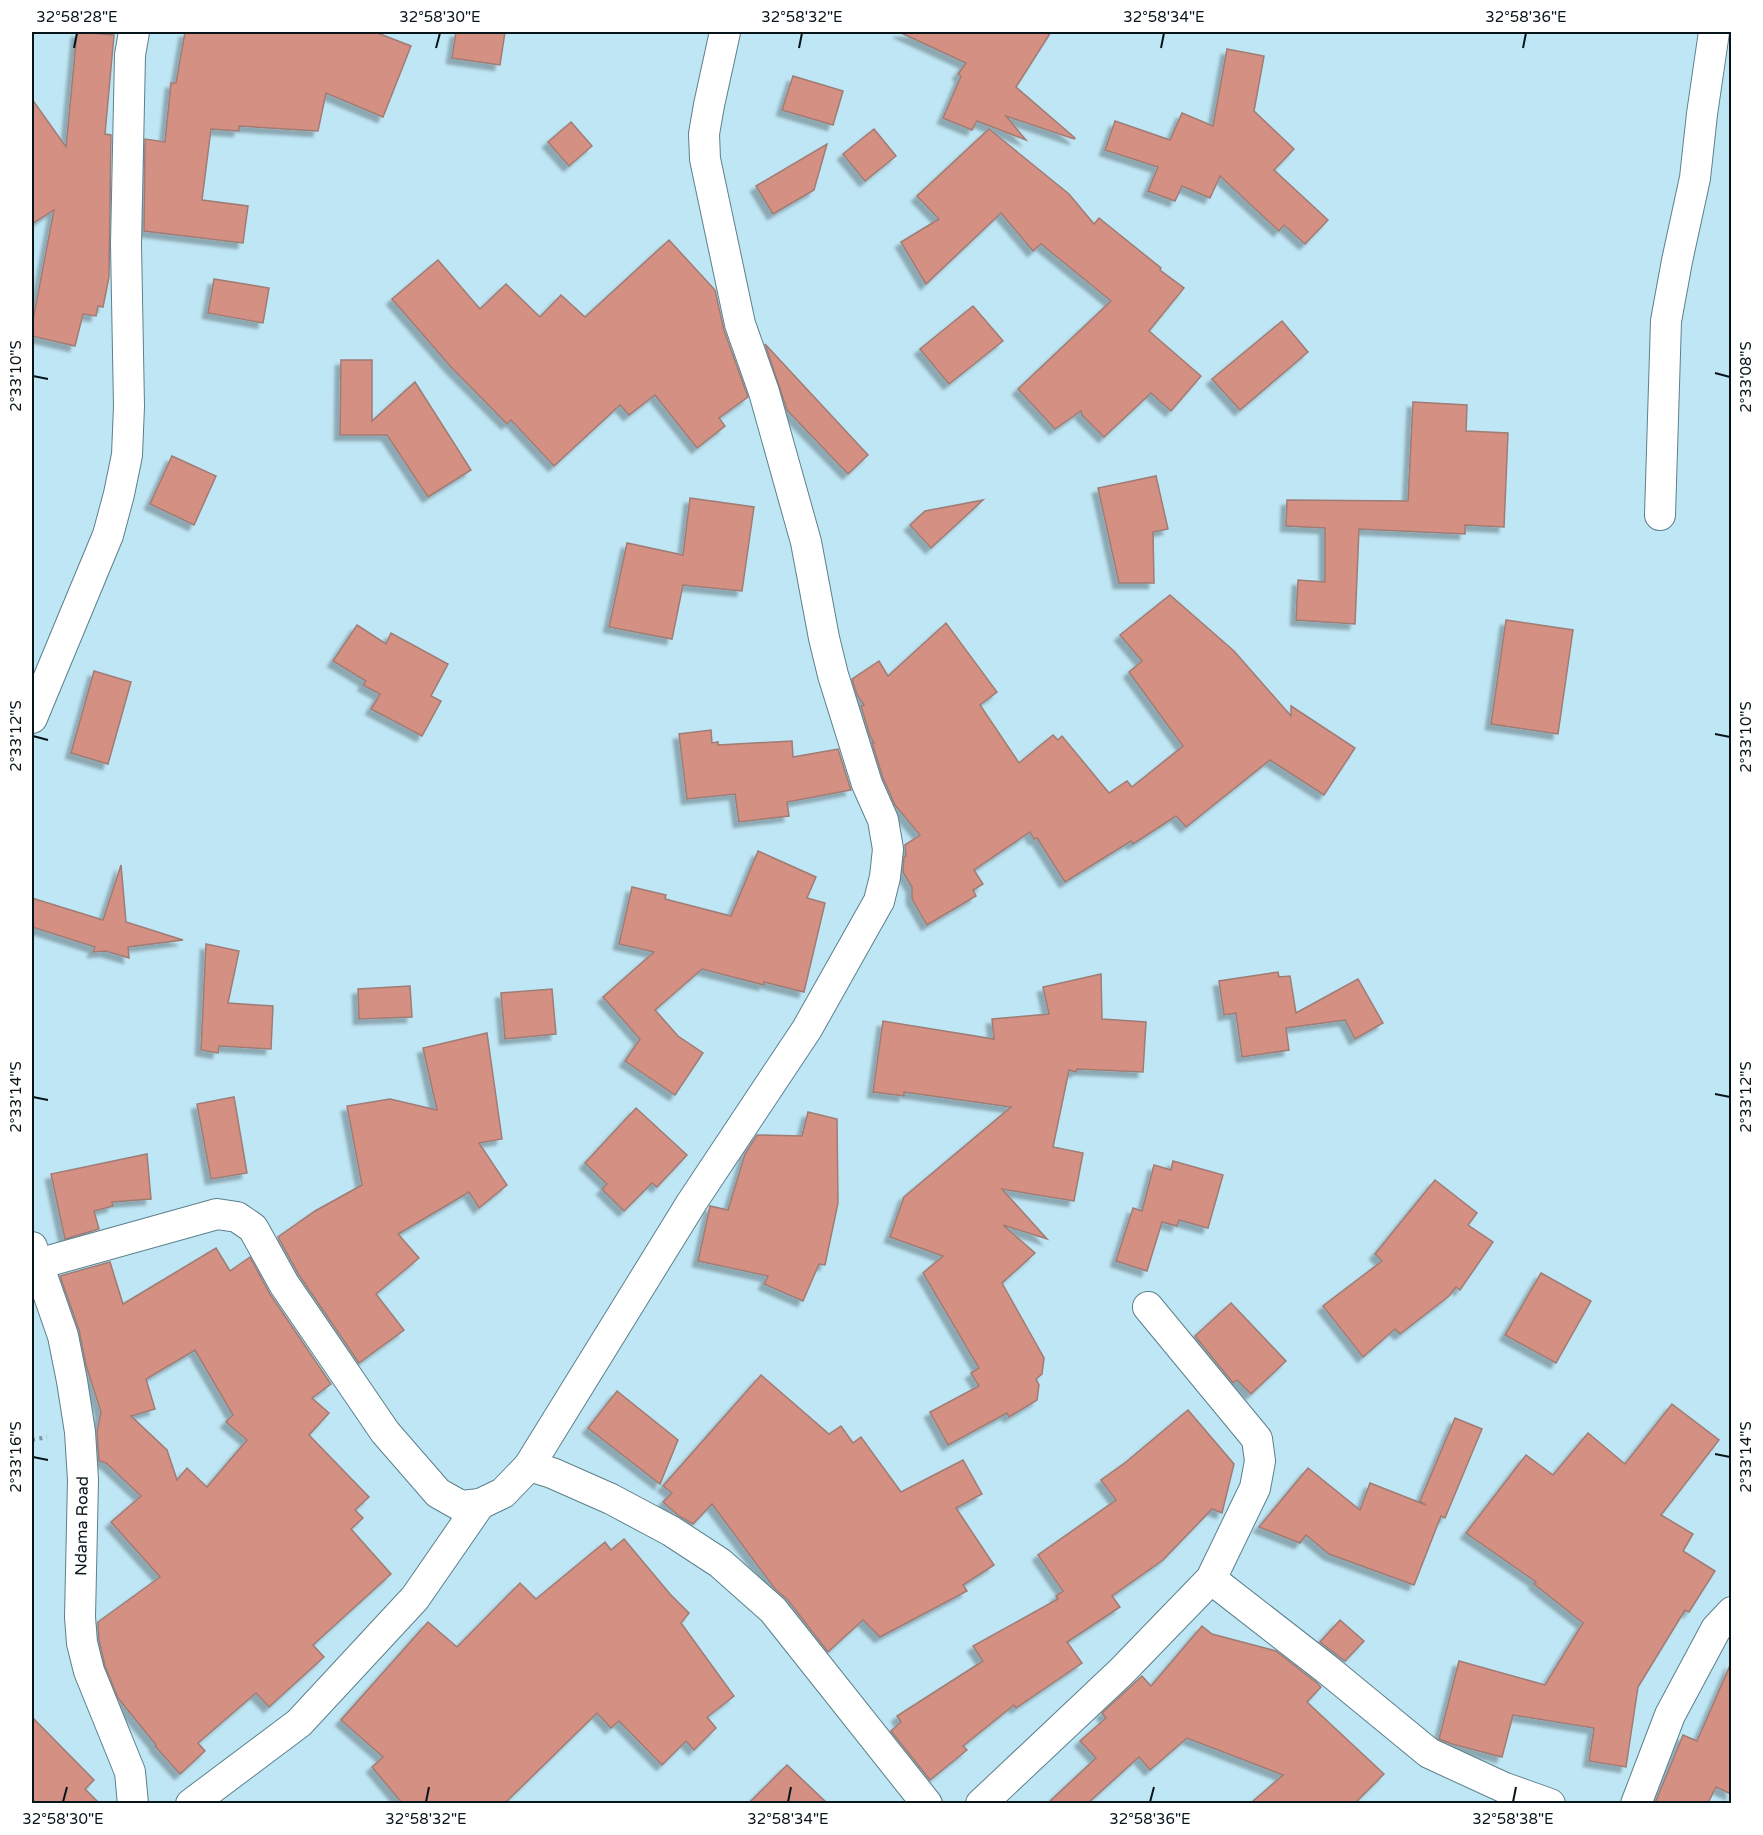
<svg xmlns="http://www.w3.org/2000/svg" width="1763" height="1835" viewBox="0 0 1763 1835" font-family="'Varela Round',sans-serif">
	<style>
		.building { fill: #d39083; stroke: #9f7c75; stroke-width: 1.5; fill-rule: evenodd; filter: url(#shadow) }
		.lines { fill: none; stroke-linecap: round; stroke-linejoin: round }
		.minor-casing { stroke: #5c808d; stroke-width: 32 }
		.path { stroke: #7896a0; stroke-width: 4; stroke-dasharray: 3 4.5; stroke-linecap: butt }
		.minor { stroke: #fff; stroke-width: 30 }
		.ticks { fill: none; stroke: #07151a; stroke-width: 2 }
		.labels { text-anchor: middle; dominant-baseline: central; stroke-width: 4.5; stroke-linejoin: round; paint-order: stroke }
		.street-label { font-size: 16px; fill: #07151a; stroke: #fff }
		.neatline { fill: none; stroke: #07151a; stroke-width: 2 }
		.ticks-label { font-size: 15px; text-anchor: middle; fill: #07151a }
	</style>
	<defs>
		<filter id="shadow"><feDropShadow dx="-5.5" dy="5.5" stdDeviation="1.5" flood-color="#0004"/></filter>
	</defs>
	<rect width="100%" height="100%" fill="#bfe6f4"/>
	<g class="building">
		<path d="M 77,32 L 114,35 L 105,134 L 111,135 L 109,277 L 103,307 L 98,306 L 96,316 L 83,314 L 75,346 L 32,336 L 32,325 L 54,210 L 32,224 L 32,99 L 66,147 Z"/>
		<path d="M 185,32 L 375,32 L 411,46 L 383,117 L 326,93 L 318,131 L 239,126 L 239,131 L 211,129 L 202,200 L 248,206 L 243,243 L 144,231 L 145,139 L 165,142 L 171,83 L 176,83 Z"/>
		<path d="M 456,32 L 505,32 L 500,65 L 452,58 Z"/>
		<path d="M 899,32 L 1051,32 L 1016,87 L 1075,138 L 1074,139 L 1006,116 L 1026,140 L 977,121 L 972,130 L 943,118 L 961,76 L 958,74 L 966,63 Z"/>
		<path d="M 1227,49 L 1264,56 L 1254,111 L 1294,149 L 1274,170 L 1328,220 L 1305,244 L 1284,225 L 1279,231 L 1220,176 L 1210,198 L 1182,186 L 1175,201 L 1148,191 L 1158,167 L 1105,150 L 1115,121 L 1170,140 L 1182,113 L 1213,126 Z"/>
		<path d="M 793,76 L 843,91 L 833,125 L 782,110 Z"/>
		<path d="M 571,122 L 592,146 L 569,166 L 548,142 Z"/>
		<path d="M 874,129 L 896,156 L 865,181 L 843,154 Z"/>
		<path d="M 989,129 L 1069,194 L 1094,224 L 1099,218 L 1161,268 L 1160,270 L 1184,288 L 1149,331 L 1201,376 L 1171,411 L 1151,393 L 1104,437 L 1082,415 L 1081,411 L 1055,429 L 1018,389 L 1111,301 L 1041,244 L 1033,251 L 1001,213 L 926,284 L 901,242 L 939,219 L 917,196 Z"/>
		<path d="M 827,144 L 814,190 L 773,214 L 756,186 Z"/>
		<path d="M 669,240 L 715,290 L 724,330 L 748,397 L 719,418 L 725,426 L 697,448 L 655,395 L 629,415 L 620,405 L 554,466 L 511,420 L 507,424 L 451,367 L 392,299 L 438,260 L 480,309 L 506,284 L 540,317 L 561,295 L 585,317 Z"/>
		<path d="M 214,279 L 269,288 L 263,323 L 208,313 Z"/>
		<path d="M 973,306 L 1003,341 L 949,384 L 920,349 Z"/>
		<path d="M 1282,321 L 1308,352 L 1240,410 L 1212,379 Z"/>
		<path d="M 765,344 L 868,455 L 848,474 L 787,410 Z"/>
		<path d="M 341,360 L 372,360 L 372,421 L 415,382 L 471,470 L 428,497 L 387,435 L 340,435 Z"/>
		<path d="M 1413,402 L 1467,405 L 1466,431 L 1508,433 L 1504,527 L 1465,525 L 1465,534 L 1359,529 L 1355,624 L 1296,620 L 1298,580 L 1325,582 L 1325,528 L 1286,526 L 1287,500 L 1408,501 Z"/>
		<path d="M 172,456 L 216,476 L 194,525 L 150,504 Z"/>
		<path d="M 1156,476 L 1168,529 L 1153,532 L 1154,583 L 1119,583 L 1098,488 Z"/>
		<path d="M 690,498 L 754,507 L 742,591 L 683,585 L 672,639 L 609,627 L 627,543 L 683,555 Z"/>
		<path d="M 983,500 L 931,548 L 910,525 L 925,511 Z"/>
		<path d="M 1170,595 L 1234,651 L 1291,716 L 1291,706 L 1355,748 L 1324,795 L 1270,760 L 1186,827 L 1176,816 L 1133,844 L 1131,841 L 1065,882 L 1037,838 L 1034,839 L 1030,832 L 974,870 L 983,884 L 973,890 L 976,896 L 927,925 L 912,899 L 912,887 L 903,872 L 904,857 L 906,856 L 905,845 L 920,835 L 895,805 L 883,778 L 872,743 L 874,743 L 870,736 L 861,706 L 864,705 L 857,695 L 852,679 L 879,661 L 888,676 L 946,623 L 997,692 L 980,705 L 1019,763 L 1053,735 L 1058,740 L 1062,736 L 1109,793 L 1127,781 L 1132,787 L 1183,746 L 1129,672 L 1142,661 L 1120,635 Z"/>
		<path d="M 1506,620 L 1573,630 L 1558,734 L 1491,724 Z"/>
		<path d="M 357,625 L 386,644 L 391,633 L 448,664 L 431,696 L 441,701 L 422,736 L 371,709 L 380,694 L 363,685 L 366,681 L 333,661 Z"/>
		<path d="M 94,671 L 131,682 L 108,764 L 71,753 Z"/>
		<path d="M 711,730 L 712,743 L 718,742 L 718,745 L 792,741 L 793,757 L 838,749 L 851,790 L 787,802 L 789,816 L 739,822 L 735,794 L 687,799 L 679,734 Z"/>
		<path d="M 758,851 L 816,877 L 807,898 L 825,903 L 804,992 L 764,982 L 764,985 L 702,969 L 655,1010 L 678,1036 L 703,1053 L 675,1095 L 625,1061 L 640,1039 L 603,997 L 654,952 L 619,944 L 632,887 L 666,895 L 665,899 L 731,916 Z"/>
		<path d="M 121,865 L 126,922 L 183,940 L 128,947 L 129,958 L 106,951 L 93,952 L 95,947 L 32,927 L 32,898 L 103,920 Z"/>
		<path d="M 206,944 L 239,951 L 228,1003 L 273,1006 L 271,1049 L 219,1046 L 218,1053 L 201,1050 Z"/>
		<path d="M 1278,972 L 1279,977 L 1290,976 L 1296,1013 L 1358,979 L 1383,1023 L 1355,1039 L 1345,1020 L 1286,1028 L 1289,1050 L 1242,1057 L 1236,1013 L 1224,1015 L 1219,981 Z"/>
		<path d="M 1101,974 L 1102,1019 L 1146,1022 L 1143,1072 L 1077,1069 L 1076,1072 L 1069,1070 L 1053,1147 L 1083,1153 L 1074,1201 L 1002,1189 L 1047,1239 L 1003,1225 L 1035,1253 L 1002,1283 L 1044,1358 L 1042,1374 L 1036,1379 L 1039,1385 L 1037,1400 L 1009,1417 L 1007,1413 L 948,1445 L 930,1412 L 979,1386 L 971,1373 L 979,1368 L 923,1273 L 943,1256 L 890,1237 L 904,1197 L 1011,1107 L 904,1092 L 904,1096 L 873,1092 L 883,1021 L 994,1039 L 992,1019 L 1049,1014 L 1043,987 Z"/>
		<path d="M 410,986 L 412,1017 L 359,1019 L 358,989 Z"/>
		<path d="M 552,989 L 556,1034 L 505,1039 L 501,993 Z"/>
		<path d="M 487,1033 L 502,1139 L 479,1143 L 507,1185 L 479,1208 L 469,1192 L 398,1234 L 419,1258 L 376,1294 L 404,1330 L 359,1363 L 299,1275 L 278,1237 L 315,1211 L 362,1185 L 347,1106 L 390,1099 L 437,1110 L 423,1048 Z"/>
		<path d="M 234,1097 L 247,1173 L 211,1179 L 197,1104 Z"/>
		<path d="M 636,1108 L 687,1155 L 657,1187 L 652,1183 L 624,1211 L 602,1189 L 607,1184 L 585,1163 Z"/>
		<path d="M 808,1112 L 837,1119 L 838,1203 L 825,1265 L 819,1264 L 803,1301 L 764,1284 L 768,1276 L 698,1261 L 710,1206 L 728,1210 L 745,1154 L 757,1135 L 802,1136 Z"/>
		<path d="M 147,1154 L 151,1199 L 112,1202 L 113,1206 L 94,1211 L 99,1229 L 65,1239 L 51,1174 Z"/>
		<path d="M 1173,1161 L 1223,1175 L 1208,1228 L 1179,1220 L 1177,1226 L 1162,1222 L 1147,1271 L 1116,1261 L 1133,1208 L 1142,1211 L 1154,1165 L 1171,1170 Z"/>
		<path d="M 1435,1180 L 1477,1213 L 1468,1225 L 1493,1242 L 1460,1290 L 1456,1287 L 1449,1296 L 1400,1334 L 1395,1329 L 1363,1357 L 1323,1306 L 1382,1261 L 1375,1254 Z"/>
		<path d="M 216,1248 L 230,1271 L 250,1257 L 270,1294 L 331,1384 L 312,1398 L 329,1413 L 309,1435 L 369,1497 L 355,1510 L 363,1518 L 351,1529 L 391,1574 L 313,1645 L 324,1657 L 269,1707 L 256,1693 L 198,1743 L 205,1751 L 180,1774 L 155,1746 L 156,1745 L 118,1698 L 105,1666 L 99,1640 L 98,1622 L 160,1577 L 111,1522 L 141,1496 L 106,1463 L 99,1461 L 97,1432 L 101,1412 L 86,1365 L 79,1330 L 60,1276 L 110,1262 L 123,1304 ZM 195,1350 L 233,1415 L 226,1422 L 247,1440 L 207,1487 L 187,1468 L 177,1480 L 167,1450 L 131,1416 L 155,1409 L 146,1379 Z"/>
		<path d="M 1541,1273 L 1591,1301 L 1556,1363 L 1505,1335 Z"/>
		<path d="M 1231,1303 L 1286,1361 L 1251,1394 L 1237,1380 L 1233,1383 L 1195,1336 Z"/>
		<path d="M 761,1375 L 829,1434 L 841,1426 L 853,1443 L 861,1437 L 901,1492 L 963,1460 L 982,1494 L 956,1508 L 994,1565 L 963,1585 L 967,1591 L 880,1637 L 863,1620 L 828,1652 L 787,1599 L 775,1589 L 712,1504 L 693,1524 L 679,1516 L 663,1502 L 672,1493 L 663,1486 Z"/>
		<path d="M 617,1391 L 678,1440 L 660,1484 L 588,1428 Z"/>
		<path d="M 1672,1404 L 1719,1440 L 1661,1515 L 1693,1534 L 1683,1551 L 1715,1571 L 1689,1612 L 1685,1610 L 1638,1687 L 1626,1767 L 1589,1761 L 1594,1728 L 1513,1715 L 1502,1757 L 1452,1744 L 1439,1739 L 1459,1661 L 1545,1685 L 1583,1623 L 1534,1584 L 1536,1582 L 1466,1533 L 1526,1455 L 1553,1475 L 1588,1433 L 1625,1464 Z"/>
		<path d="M 1188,1410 L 1234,1464 L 1222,1513 L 1212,1509 L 1163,1560 L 1112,1596 L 1120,1607 L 1067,1642 L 1082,1663 L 1016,1708 L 1014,1705 L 963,1746 L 967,1750 L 930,1780 L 891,1731 L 901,1722 L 897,1716 L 983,1661 L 973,1646 L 1058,1599 L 1056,1596 L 1063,1591 L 1038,1555 L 1116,1500 L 1101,1480 L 1126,1462 Z"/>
		<path d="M 1455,1418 L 1482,1429 L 1445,1518 L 1441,1516 L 1414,1585 L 1329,1554 L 1306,1535 L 1300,1543 L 1259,1527 L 1308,1468 L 1360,1510 L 1370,1483 L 1426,1505 L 1420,1501 Z"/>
		<path d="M 624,1539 L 670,1594 L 689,1613 L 681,1623 L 734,1696 L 707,1717 L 716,1728 L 694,1750 L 686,1741 L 662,1765 L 619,1721 L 611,1728 L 597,1713 L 505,1803 L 402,1803 L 372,1767 L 383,1757 L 341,1720 L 428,1622 L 457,1647 L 520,1583 L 536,1599 L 605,1542 L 611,1550 Z"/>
		<path d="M 1340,1620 L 1364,1641 L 1345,1661 L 1320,1642 Z"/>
		<path d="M 1202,1626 L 1212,1634 L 1276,1651 L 1317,1683 L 1321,1687 L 1307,1702 L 1384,1774 L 1355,1803 L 1251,1803 L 1283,1775 L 1187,1738 L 1150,1770 L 1139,1757 L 1088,1803 L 1048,1803 L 1096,1758 L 1080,1741 L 1106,1718 L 1102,1713 L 1142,1676 L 1151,1686 Z"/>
		<path d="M 1731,1663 L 1731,1794 L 1716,1787 L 1708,1803 L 1655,1803 L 1683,1735 L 1697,1741 Z"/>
		<path d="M 32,1717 L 94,1780 L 85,1789 L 99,1803 L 32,1803 Z"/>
		<path d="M 787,1765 L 827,1803 L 749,1803 Z"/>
	</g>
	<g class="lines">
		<g class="minor-casing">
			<g id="minor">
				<path d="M 1660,515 L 1666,321 L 1677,261 L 1695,178 L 1702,114 L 1714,32"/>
				<path d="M 32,718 L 108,535 L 119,494 L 127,455 L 129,406 L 126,244 L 130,55 L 134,32"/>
				<path d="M 32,1247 L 63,1336 L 72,1381 L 80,1432 L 83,1480 L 80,1617 L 82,1643 L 89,1671 L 130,1772 L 133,1804"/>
				<path d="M 38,1264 L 217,1214 L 237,1217 L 253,1228 L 284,1284 L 385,1432 L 438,1493 L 461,1506 L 480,1504 L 503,1493 L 529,1466 L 692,1202 L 807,1029 L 879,901 L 885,877 L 888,849 L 883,820 L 867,784 L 833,675 L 824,638 L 806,542 L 764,392 L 740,324 L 705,159 L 704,134 L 709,105 L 725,32"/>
				<path d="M 529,1466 L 552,1473 L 611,1499 L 671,1531 L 720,1563 L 773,1610 L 927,1804"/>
				<path d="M 1211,1579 L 1328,1670 L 1429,1753 L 1505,1788 L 1550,1804"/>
				<path d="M 191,1804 L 299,1723 L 415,1598 L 480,1504"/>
				<path d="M 981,1804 L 1121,1672 L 1211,1579 L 1255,1488 L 1260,1461 L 1257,1439 L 1148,1307"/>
				<path d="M 1636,1804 L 1670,1715 L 1716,1629 L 1732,1612"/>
			</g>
		</g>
		<path class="path" d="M 32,1440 L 47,1437"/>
		<use href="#minor" class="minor"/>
	</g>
	<path class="ticks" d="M 74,48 L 77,33M 436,48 L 440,33M 799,48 L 802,33M 1161,48 L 1164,33M 1523,48 L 1526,33M 1715,373 L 1730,377M 33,376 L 48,379M 1715,734 L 1730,737M 33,736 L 48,740M 1715,1094 L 1730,1097M 33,1097 L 48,1100M 1715,1454 L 1730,1457M 33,1457 L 48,1460M 63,1802 L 67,1787M 426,1802 L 429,1787M 788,1802 L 791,1787M 1150,1802 L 1154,1787M 1513,1802 L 1516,1787"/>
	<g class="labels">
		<g class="street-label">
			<text transform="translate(82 1526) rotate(-89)">Ndama Road</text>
		</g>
	</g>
	<rect width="1763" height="1835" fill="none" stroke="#ffffff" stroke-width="66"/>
	<rect x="33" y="33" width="1697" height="1769" class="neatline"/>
	<g class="ticks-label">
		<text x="77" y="22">32°58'28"E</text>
		<text x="440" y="22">32°58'30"E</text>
		<text x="802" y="22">32°58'32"E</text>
		<text x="1164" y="22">32°58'34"E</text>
		<text x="1526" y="22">32°58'36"E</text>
		<text transform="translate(16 376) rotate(-90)" y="5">2°33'10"S</text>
		<text transform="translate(1746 377) rotate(-90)" y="5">2°33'08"S</text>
		<text transform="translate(16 736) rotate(-90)" y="5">2°33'12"S</text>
		<text transform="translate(1746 737) rotate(-90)" y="5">2°33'10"S</text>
		<text transform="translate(16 1097) rotate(-90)" y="5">2°33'14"S</text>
		<text transform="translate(1746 1097) rotate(-90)" y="5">2°33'12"S</text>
		<text transform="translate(16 1457) rotate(-90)" y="5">2°33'16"S</text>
		<text transform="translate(1746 1457) rotate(-90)" y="5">2°33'14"S</text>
		<text x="63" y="1824">32°58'30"E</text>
		<text x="426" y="1824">32°58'32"E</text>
		<text x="788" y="1824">32°58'34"E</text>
		<text x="1150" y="1824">32°58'36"E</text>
		<text x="1513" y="1824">32°58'38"E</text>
	</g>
</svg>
